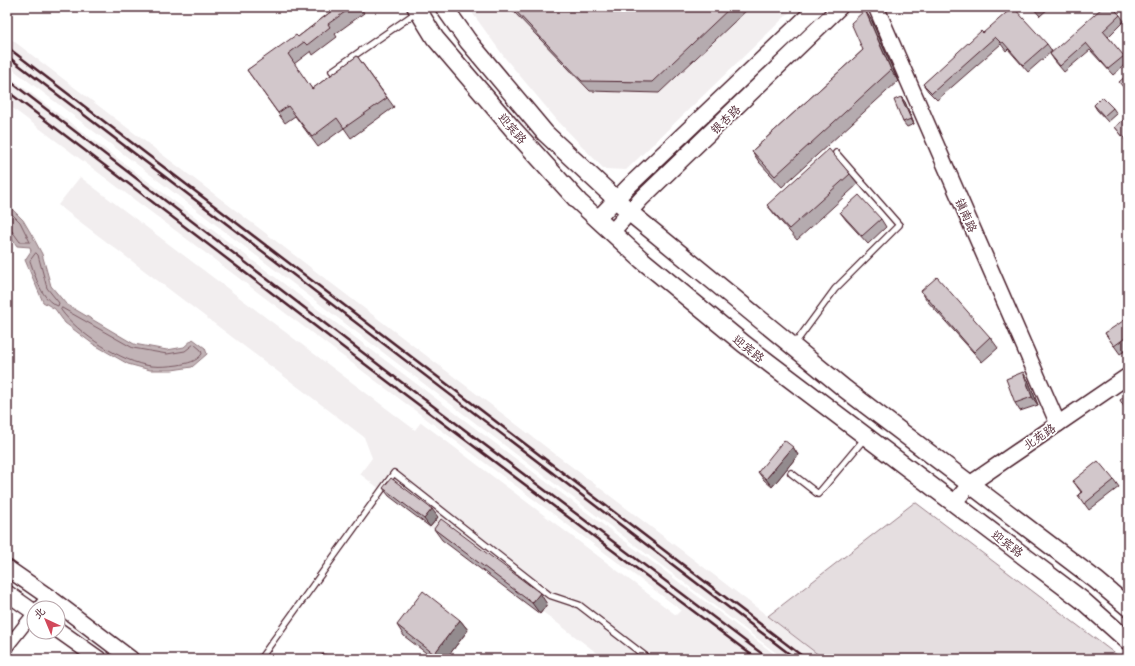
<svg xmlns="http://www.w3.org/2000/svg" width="1135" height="666" viewBox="0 0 1135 666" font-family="'Playpen Sans','LXGW WenKai TC',sans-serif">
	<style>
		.built { fill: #f2eeef }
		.green { fill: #e5dee0; stroke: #987e86 }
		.water { fill: #c1b3b6; stroke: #91787e }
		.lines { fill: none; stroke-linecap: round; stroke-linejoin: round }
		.shore { stroke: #7a5a63; stroke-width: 1 }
		.lane-casing { stroke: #4a1f2b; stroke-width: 8 }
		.street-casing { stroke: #4a1f2b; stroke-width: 14 }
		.secondary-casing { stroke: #4a1f2b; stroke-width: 18 }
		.primary-casing { stroke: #4a1f2b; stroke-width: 20 }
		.lane { stroke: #fff; stroke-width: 5.5 }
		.street { stroke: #fff; stroke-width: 11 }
		.secondary { stroke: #fff; stroke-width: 15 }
		.primary { stroke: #fff; stroke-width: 17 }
		.rail { stroke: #4a1f2b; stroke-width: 2.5 }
		.wall { fill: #b5abaf; stroke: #4a1f2b }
		.shaded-wall { fill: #938b8e; stroke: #4a1f2b }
		.building { fill: #d2c7cb; stroke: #4a1f2b }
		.labels { text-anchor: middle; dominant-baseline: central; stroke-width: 3.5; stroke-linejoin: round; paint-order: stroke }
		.street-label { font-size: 12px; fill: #4a1f2b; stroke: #fff }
	</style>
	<rect width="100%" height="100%" fill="#fff"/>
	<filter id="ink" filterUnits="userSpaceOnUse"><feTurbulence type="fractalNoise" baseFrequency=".025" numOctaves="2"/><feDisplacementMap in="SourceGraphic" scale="8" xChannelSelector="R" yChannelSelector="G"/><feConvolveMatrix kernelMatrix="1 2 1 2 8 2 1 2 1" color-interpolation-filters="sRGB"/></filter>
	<g filter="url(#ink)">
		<g class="built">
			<path d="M 468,7 L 795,7 L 626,170 L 604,169 L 557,120 L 505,58 Z"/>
			<path d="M 7,36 L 824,659 L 784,659 L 7,65 Z"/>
			<path d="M 7,75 L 781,659 L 605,659 L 360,474 L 372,458 L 364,437 L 58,205 L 80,177 L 415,430 L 421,422 L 676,615 L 681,610 L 7,104 Z"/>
		</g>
		<path class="green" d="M 915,502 L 1122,659 L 824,659 L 768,616 Z"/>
		<path class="water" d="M 7,204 L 23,220 L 33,237 L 42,254 L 51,286 L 66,304 L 134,344 L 167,350 L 184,347 L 193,339 L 205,348 L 207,354 L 192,367 L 172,370 L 150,370 L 128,364 L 93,344 L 65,323 L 55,309 L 43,302 L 25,260 L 31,251 L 30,247 L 17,246 L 7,232 Z"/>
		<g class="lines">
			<g class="shore">
				<path d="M 7,209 L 20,222 L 30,242 L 20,242 L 12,231 L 7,230"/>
				<path d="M 36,253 L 38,255 L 47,288 L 59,303 L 58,306 C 41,300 36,277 30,261 Z"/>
				<path d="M 62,308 L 133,348 L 167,354 L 185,351 L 194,344 L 201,350 L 202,354 C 196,362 188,363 178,365 C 170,366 160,367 151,366 C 123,363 77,333 61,310 Z"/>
			</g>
			<g class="lane-casing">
				<g id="lane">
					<path d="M 332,71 L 417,12"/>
					<path d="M 794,345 L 835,289 L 899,225 L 836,153"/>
					<path d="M 791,473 L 818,494 L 865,438"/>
					<path d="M 260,659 L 394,473 L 549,595 L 579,605 L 649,659"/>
					<path d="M 323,659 L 324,658"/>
				</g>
			</g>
			<g class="street-casing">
				<g id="street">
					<path d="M 38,608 L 48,596"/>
					<path d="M 7,647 L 34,613"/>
				</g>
			</g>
			<g class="secondary-casing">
				<g id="secondary">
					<path d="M 876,7 L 1058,424"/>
					<path d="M 597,219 L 629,186 L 817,7"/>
					<path d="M 612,232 L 641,199 L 840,7"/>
					<path d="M 954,503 L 970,484 L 1128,376"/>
					<path d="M 7,568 L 53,600 L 131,659"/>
					<path d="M 7,593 L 34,612"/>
					<path d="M 58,630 L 99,659"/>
				</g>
			</g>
			<g class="primary-casing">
				<g id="primary">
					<path d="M 416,7 L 435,38 L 512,128 L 579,202 L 642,260 L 744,344 L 1082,600 L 1128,641"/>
					<path d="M 444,7 L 468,41 L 545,133 L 634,216 L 845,389 L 1096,580 L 1128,607"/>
				</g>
			</g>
			<use href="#lane" class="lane"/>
			<use href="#street" class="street"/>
			<use href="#secondary" class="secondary"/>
			<use href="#primary" class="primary"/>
			<g class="rail">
				<path d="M 7,47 L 806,659"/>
				<path d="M 7,56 L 796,659"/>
				<path d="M 7,79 L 392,375 L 769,659"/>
				<path d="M 7,91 L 387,381 L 757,659"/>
			</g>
		</g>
		<g class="wall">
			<path d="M 337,7 L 360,7 L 364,13 L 335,34 L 337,37 L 313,55 L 311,51 L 294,64 L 312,89 L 357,56 L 394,107 L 351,138 L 344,128 L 318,147 L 295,116 L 285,123 L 247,70 L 298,37 Z"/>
			<path d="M 511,7 L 750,7 L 659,93 L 590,91 L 514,12 Z"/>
			<path d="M 1032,7 L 1050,7 L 1040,16 Z"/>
			<path d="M 1120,15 L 1124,21 L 1108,37 L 1128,62 L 1113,75 L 1090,50 L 1064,72 L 1054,60 L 1050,54 Z"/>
			<path d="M 872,21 L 898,81 L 782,187 L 759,162 L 752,151 L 863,50 Z"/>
			<path d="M 983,33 L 1047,44 L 1052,51 L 1028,72 L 1008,49 L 1006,51 L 1001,44 L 937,100 L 928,91 L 923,84 Z"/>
			<path d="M 901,97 L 905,102 L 914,124 L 907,127 L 903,122 Z"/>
			<path d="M 1094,105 L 1113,108 L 1117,114 L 1108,122 L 1097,110 Z"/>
			<path d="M 1128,116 L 1128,143 L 1115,127 Z"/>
			<path d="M 850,174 L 858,184 L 797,240 L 775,215 L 767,205 Z"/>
			<path d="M 840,212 L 881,219 L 886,227 L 868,244 L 846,220 Z"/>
			<path d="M 921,291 L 990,337 L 998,348 L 982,362 L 928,302 Z"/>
			<path d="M 1128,322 L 1128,349 L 1120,354 L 1105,333 Z"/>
			<path d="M 1028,380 L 1038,405 L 1020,411 L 1015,403 Z"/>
			<path d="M 793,447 L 798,455 L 772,487 L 764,480 L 758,472 Z"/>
			<path d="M 1114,480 L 1119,487 L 1089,510 L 1078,495 L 1081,492 L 1073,481 Z"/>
			<path d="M 383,488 L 438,517 L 430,527 L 389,496 Z"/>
			<path d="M 434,529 L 547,604 L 540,614 L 442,540 Z"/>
			<path d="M 460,620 L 468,630 L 446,659 L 434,659 L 404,636 L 397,625 Z"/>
		</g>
		<g class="shaded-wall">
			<path d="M 865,10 L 872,21 L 898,81 L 891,70 Z"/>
			<path d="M 901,97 L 905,102 L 914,124 L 911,119 Z"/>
			<path d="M 1023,372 L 1028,380 L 1038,405 L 1032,397 Z"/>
			<path d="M 793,447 L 798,455 L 772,487 L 766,479 Z"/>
			<path d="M 432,509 L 438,517 L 430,527 L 424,519 Z"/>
			<path d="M 540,593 L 547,604 L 540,614 L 532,603 Z"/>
			<path d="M 460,620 L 468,630 L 446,659 L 438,659 L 434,654 Z"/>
		</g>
		<g class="building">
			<path d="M 337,7 L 352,7 L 328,24 L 330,27 L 307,45 L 304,42 L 288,54 L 312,89 L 357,56 L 387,98 L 344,128 L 337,118 L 312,137 L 288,106 L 278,113 L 247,70 L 296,35 L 298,37 Z"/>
			<path d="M 512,7 L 731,7 L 652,82 L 582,81 Z"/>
			<path d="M 1013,7 L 1047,44 L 1023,65 L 1003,42 L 1001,43 L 995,37 L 932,93 L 923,84 L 981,31 L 983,33 Z"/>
			<path d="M 1103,7 L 1112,7 L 1120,15 L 1103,31 L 1124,56 L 1108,69 L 1086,43 L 1060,66 L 1050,54 Z"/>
			<path d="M 865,10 L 891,70 L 775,176 L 752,151 L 863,50 L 851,23 Z"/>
			<path d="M 1128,74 L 1128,93 L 1119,82 Z"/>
			<path d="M 901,97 L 911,119 L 903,122 L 894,100 Z"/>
			<path d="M 1102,97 L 1113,108 L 1104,116 L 1094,105 Z"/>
			<path d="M 1128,116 L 1128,134 L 1124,138 L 1115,127 Z"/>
			<path d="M 829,149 L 850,174 L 789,229 L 767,205 Z"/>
			<path d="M 859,195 L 881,219 L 862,236 L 840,212 Z"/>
			<path d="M 937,277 L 990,337 L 974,352 L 921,291 Z"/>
			<path d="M 1126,319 L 1128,322 L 1128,336 L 1114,346 L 1105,333 Z"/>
			<path d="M 1023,372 L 1032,397 L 1015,403 L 1006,379 Z"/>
			<path d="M 1128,394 L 1128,409 L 1126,410 L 1120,400 Z"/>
			<path d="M 784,440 L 793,447 L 766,479 L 758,472 Z"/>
			<path d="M 1098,461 L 1114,480 L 1084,504 L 1078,495 L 1082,492 L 1073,481 Z"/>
			<path d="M 391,478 L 432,509 L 424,519 L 383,488 Z"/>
			<path d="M 441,519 L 540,593 L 532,603 L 434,529 Z"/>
			<path d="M 423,591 L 460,620 L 434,654 L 397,625 Z"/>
		</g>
	</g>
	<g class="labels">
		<g class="street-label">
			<text transform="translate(725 119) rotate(-44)">银杏路</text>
			<text transform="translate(513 128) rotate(49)">迎宾路</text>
			<text transform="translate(967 215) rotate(66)">镇南路</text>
			<text transform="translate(749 348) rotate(38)">迎宾路</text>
			<text transform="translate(1039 436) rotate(-34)">北苑路</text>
			<text transform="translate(1008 543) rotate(37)">迎宾路</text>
		</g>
	</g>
	<rect width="1135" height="666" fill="none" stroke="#fff" stroke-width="24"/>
	<rect x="12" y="12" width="1111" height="642" fill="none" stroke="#4a1f2b" stroke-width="1.5" filter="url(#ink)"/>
	<g transform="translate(46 620) rotate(316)"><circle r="19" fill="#ffffff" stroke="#b7a5aa"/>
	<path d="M0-3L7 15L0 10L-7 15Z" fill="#d1495b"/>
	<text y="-6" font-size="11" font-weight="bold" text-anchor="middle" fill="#4a1f2b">北</text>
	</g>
</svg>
